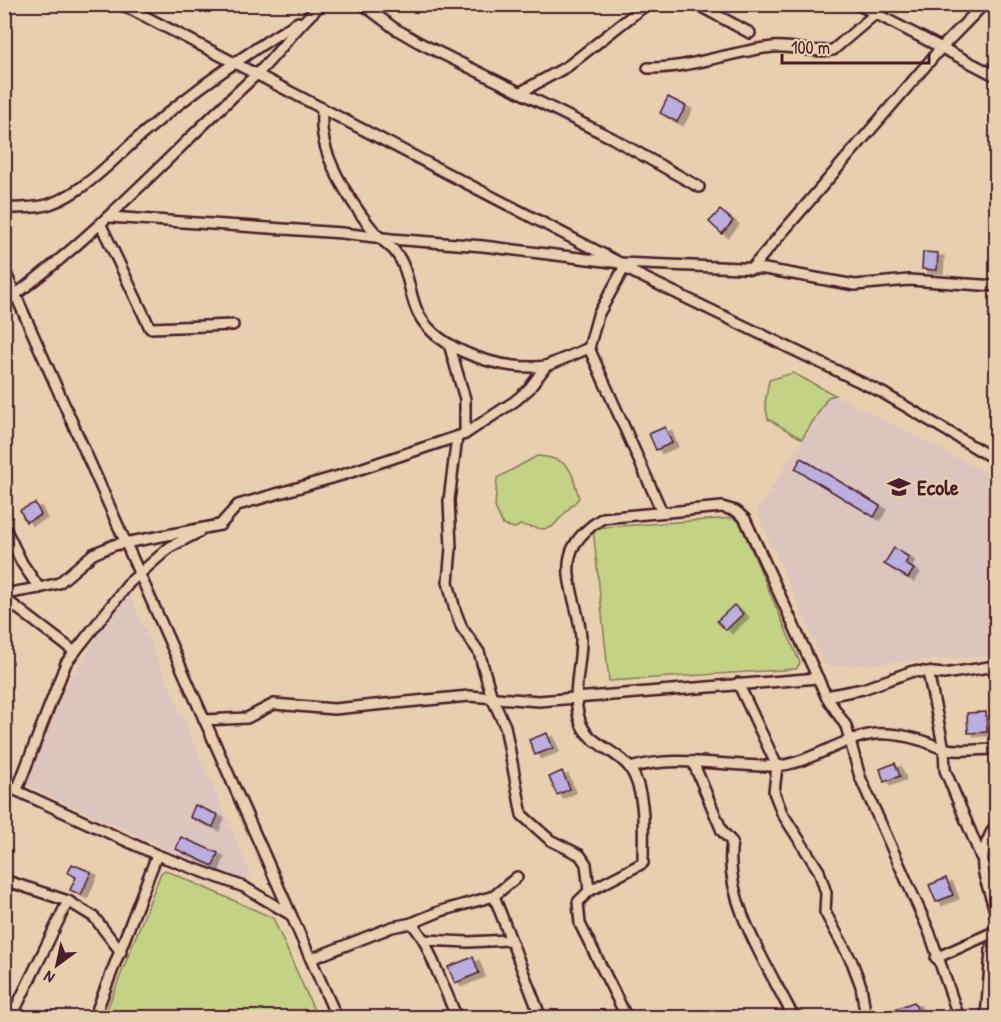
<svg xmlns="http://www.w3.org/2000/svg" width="1001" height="1022" viewBox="0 0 1001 1022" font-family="'Patrick Hand',sans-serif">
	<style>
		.built { fill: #dbc5be }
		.green { fill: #c4d286; stroke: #877858; stroke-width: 1.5 }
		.building { fill: #bcaedf; stroke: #4a1f2b; stroke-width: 1.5; filter: url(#shadow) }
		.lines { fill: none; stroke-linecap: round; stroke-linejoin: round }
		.street-casing { stroke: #4a1f2b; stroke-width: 14 }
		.street { stroke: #e8cfb0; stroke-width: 9 }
		.labels { text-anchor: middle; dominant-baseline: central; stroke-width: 4.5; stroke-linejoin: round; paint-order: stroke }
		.poi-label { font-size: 22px; font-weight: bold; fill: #4a1f2b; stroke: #e8cfb0; text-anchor: start }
	</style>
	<defs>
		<filter id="shadow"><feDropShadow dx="6" dy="3.5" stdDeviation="0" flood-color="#0004"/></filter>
	</defs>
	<rect width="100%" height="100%" fill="#e8cfb0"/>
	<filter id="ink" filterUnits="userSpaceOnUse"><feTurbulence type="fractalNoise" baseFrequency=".0167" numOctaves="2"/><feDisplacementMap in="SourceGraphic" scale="12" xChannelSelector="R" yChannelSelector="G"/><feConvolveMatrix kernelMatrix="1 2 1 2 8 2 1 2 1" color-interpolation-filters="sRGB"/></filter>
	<g filter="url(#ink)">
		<g class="built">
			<path d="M 835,395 L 996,478 L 996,656 L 831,666 L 824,663 L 757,512 L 828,397 Z"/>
			<path d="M 127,589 L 251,875 L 244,883 L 24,784 L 67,685 Z"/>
		</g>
		<g class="green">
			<path d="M 793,373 L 835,395 L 828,397 L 802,439 L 768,419 L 765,403 L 769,380 Z"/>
			<path d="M 537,456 C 571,459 571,469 579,498 L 552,527 L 543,529 L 520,525 L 515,528 L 503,525 L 495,507 L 497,478 Z"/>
			<path d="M 733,518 L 740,523 L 800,663 L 796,669 L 609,681 L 593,528 Z"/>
			<path d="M 165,870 L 273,918 L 317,1017 L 104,1017 L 161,873 Z"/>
		</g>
		<g class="building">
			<path d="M 668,97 L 686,106 L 677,122 L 660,113 Z"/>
			<path d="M 720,210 L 733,221 L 722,234 L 709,222 Z"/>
			<path d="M 923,252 L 938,253 L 937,270 L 922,269 Z"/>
			<path d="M 665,427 L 672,443 L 656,450 L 649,434 Z"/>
			<path d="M 801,458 L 880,506 L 874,517 L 795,469 Z"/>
			<path d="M 35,503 L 41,515 L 26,522 L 20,510 Z"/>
			<path d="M 894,548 L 909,557 L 905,564 L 914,569 L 908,578 L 884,564 Z"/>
			<path d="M 734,605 L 743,614 L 726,630 L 717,621 Z"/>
			<path d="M 986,712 L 987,732 L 968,733 L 967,713 Z"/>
			<path d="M 547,733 L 553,748 L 535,755 L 529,740 Z"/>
			<path d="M 895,763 L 900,776 L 884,782 L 880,769 Z"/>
			<path d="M 562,771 L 570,789 L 557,795 L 549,777 Z"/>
			<path d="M 195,805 L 218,815 L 213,827 L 190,817 Z"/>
			<path d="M 181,837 L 218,853 L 213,866 L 176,849 Z"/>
			<path d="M 72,864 L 91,872 L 81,895 L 70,890 L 76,877 L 68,873 Z"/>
			<path d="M 946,878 L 953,895 L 936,902 L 929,885 Z"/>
			<path d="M 473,957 L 479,973 L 455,983 L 448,967 Z"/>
			<path d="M 914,1002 L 919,1013 L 898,1017 L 895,1009 Z"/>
		</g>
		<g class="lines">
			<g class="street-casing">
				<g id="street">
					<path d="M 121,4 L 620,263 L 624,268 L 598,315 L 589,348 L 662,512"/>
					<path d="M 362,4 L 394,28 L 418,42 L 612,138 L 699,187"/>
					<path d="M 696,4 L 750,33"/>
					<path d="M 857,4 L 996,76"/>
					<path d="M 648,68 C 690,69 731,51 773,47 C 793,45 814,54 833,50 L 887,4"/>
					<path d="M 521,92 L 568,66 L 647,4"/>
					<path d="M 322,108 C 322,117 321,126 323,135 C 327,167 358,214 380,238 C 385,243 392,247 396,253 C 409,269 409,295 418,313 C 438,352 506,372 546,366"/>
					<path d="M 4,209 C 19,207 37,209 50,204 C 87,191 116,156 145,132 C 193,91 245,54 298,22"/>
					<path d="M 109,217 L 342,233 L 391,239 L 483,246 L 620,263 L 765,269 L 855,285 L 909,280 L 996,286"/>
					<path d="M 101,225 L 150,328 L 233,325"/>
					<path d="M 624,268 L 883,393 L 996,460"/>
					<path d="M 4,269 L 337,1018"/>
					<path d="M 751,269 L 941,48 L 984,4"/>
					<path d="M 4,303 C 97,236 173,151 257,74 C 280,52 297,25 322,4"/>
					<path d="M 449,344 L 465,399 L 465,434"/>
					<path d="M 457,437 L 449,500 L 451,548 L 448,582 L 455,610 L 462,628 L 479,652 L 492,698 L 505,726 L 522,815 L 550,840 L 580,855 L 586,864 L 589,891 L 578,902 L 580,924 L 627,1018"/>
					<path d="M 4,526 L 22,563 L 39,588 L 59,583 L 93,554 L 114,545 L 220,525 L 238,505 L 342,475 L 465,434 L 515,401 L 529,389 L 546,366 L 589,348"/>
					<path d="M 4,594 L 39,588"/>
					<path d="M 4,598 L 75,652"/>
					<path d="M 928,672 L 944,749 L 945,770 L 981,857"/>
					<path d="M 738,683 L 777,766 L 774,792 L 782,813 L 819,871 L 826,893 L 825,912 L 852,962 L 861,986 L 866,1018"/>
					<path d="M 826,696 L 863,689 L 913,671 L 944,674 L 996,666"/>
					<path d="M 204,720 L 247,718 L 274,704 L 334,709 L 469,696 L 539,701 L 818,678"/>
					<path d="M 693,762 L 722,831 L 732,842 C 722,899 769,968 794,1018"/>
					<path d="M 630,768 C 677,754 726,767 775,766 C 810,764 840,738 875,734 C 889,733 907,736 920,740 C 929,742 937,748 946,749 C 962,752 981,749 996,749"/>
					<path d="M 4,785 L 157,855 L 244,887 L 291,915"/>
					<path d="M 17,790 L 66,663 L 130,582 L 170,547 L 199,532"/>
					<path d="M 996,824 C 971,865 987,875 996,916"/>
					<path d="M 4,880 L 68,901 L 94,917 L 121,952"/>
					<path d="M 589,891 L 643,863 C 643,834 647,794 630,768 C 617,750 587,744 580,721 C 571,693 581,668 581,640 C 581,609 561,578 572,550 C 578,536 590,526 603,518 L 722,507 L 736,511 L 745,519 L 826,696 L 846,726 L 860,777 L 929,931 L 959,1018"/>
					<path d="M 494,896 L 541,1018"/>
					<path d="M 412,923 L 441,911 L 494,896 L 517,877"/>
					<path d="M 424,940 L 468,942 L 509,940"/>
					<path d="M 936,958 L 996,931"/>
					<path d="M 311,959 L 392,927 L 412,923 L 424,940 L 457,1018"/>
					<path d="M 11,1018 L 68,901"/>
					<path d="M 94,1018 L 157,855"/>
					<path d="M 986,1018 L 991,950 L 996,932"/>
				</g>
			</g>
			<use href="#street" class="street"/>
		</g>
	</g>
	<defs>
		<g id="school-bare" transform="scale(1.8)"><path d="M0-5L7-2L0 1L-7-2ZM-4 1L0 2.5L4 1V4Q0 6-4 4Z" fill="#4a1f2b" stroke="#e8cfb0" stroke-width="2.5" paint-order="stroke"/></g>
	</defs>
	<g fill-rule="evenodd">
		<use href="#school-bare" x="899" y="487"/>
	</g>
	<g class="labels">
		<g class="poi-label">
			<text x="917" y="487">Ecole</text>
		</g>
	</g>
	<rect width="1001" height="1022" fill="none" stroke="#e8cfb0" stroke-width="24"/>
	<rect x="12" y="12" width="977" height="998" fill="none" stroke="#4a1f2b" stroke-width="2" filter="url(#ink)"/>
	<g transform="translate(57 965) rotate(213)" stroke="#e8cfb0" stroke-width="4.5" paint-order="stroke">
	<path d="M0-4.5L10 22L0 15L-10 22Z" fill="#4a1f2b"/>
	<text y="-9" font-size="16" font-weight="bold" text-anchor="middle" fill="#4a1f2b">N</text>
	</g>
	<path d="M782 54v9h147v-9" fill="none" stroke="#4a1f2b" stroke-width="3"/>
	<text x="791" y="54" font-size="18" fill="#4a1f2b" stroke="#e8cfb0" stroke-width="4.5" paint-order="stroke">100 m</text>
</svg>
